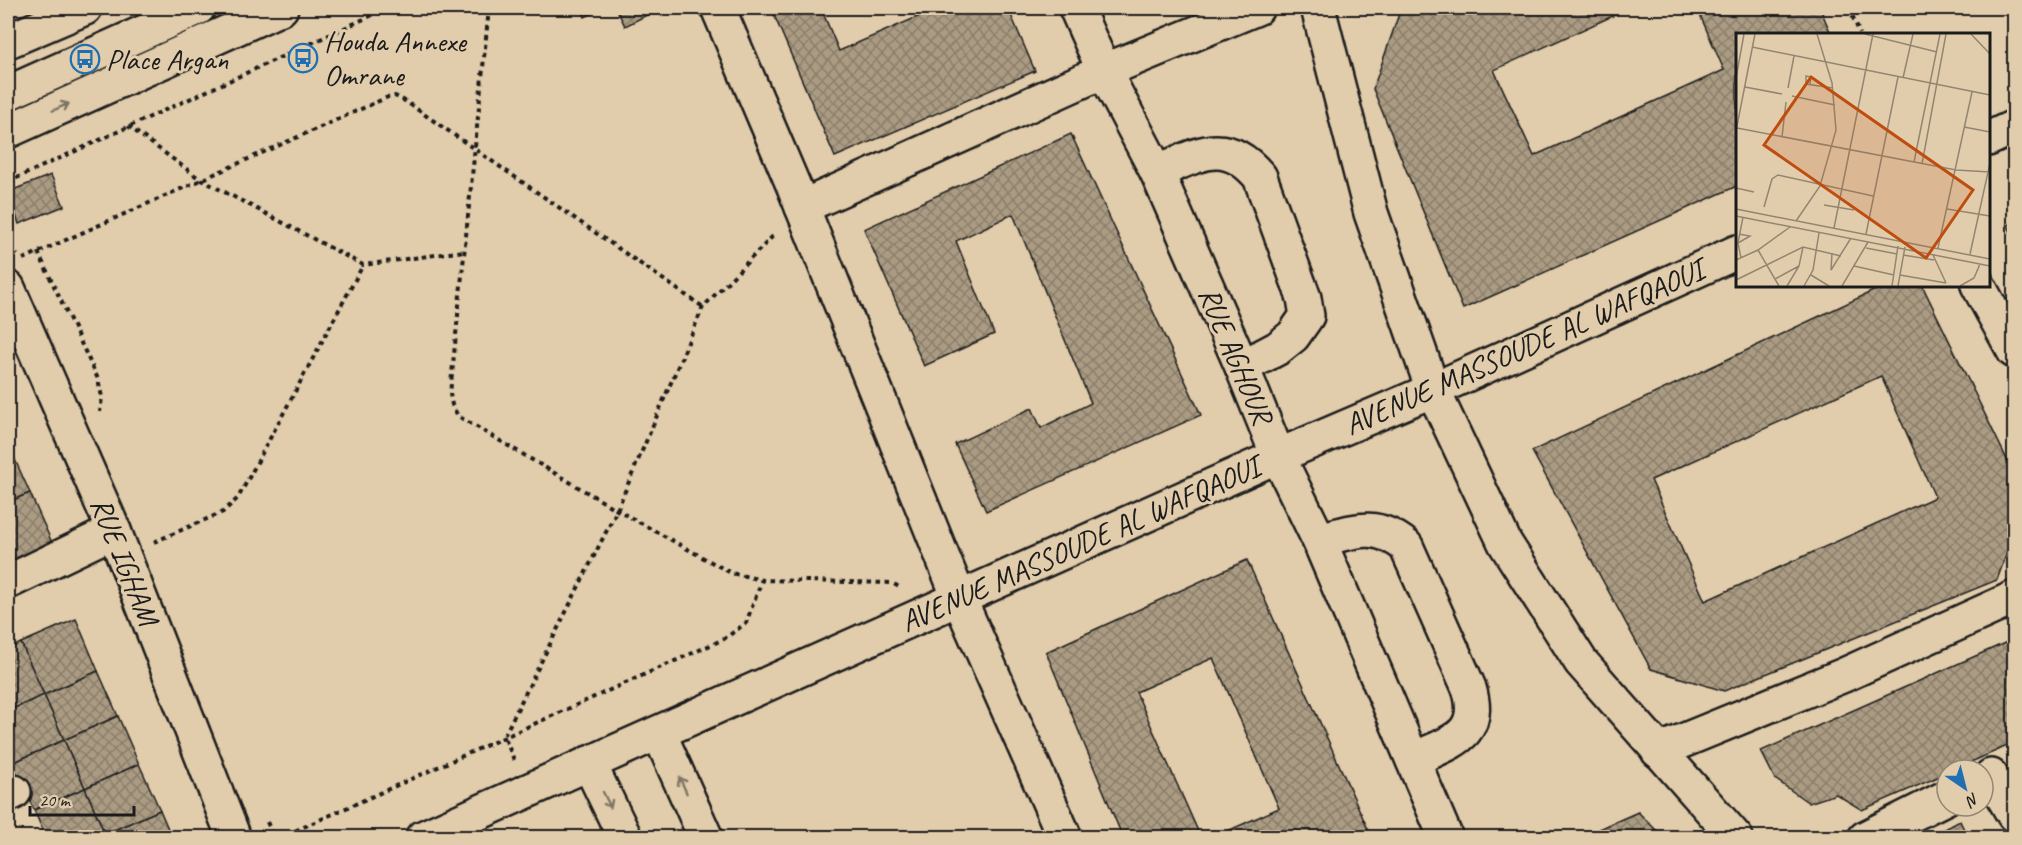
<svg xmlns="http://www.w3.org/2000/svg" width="2022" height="845" viewBox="0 0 2022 845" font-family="Caveat,sans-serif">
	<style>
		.building { fill: url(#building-cross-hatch); stroke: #1c1c1c; stroke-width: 1.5; fill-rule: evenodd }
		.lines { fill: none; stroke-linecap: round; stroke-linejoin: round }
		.minor-casing { stroke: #1c1c1c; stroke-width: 38 }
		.path { stroke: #1c1c1c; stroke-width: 4; stroke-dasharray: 4.5 4.5; stroke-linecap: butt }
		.minor { stroke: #e1ccab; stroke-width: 33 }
		.oneway { stroke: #7e7464 }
		.labels { text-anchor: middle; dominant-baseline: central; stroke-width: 6; stroke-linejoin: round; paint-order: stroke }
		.poi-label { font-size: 30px; fill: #1c1c1c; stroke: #e1ccab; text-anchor: start }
		.street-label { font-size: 30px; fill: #1c1c1c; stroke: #e1ccab }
		.inset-road { fill: none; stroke: #928672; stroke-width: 1.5 }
		.view { fill: #bf4d0f; fill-opacity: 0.15; stroke: #bf4d0f; stroke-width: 3 }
		.inset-edge { fill: none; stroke: #1c1c1c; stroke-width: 3 }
	</style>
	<defs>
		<pattern id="building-cross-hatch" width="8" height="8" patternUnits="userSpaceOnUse" patternTransform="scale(1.5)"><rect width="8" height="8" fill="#ab9b83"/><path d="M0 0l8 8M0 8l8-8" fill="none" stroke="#8a7e6a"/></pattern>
	</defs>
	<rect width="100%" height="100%" fill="#e1ccab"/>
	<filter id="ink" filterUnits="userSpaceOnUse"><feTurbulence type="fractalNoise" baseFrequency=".0167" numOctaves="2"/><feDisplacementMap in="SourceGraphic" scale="12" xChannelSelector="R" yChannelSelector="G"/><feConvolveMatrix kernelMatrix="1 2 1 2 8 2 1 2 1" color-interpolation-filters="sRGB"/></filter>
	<g filter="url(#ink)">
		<g class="building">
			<path d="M 581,8 L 603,8 L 585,17 Z"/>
			<path d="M 616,8 L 651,8 L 653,12 L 625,26 Z"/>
			<path d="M 771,8 L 821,8 L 839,51 L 938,8 L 1008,8 L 1035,71 L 835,157 Z"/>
			<path d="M 1401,8 L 1630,8 L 1494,70 L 1534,156 L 1724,70 L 1697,8 L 1820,8 L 1831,34 L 1737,34 L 1737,186 L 1463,309 L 1373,89 Z"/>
			<path d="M 1071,134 L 1201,415 L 986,511 L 955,444 L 1032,408 L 1041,428 L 1091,403 L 1013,214 L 956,241 L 994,334 L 924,366 L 864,229 Z"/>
			<path d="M 51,175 L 64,206 L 19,224 L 8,192 Z"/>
			<path d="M 2014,222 L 2014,240 L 2008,225 Z"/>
			<path d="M 1886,285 L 1922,285 L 2014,474 L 2014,533 L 1997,580 L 1724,691 L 1651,669 L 1532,451 ZM 1881,376 L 1935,497 L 1705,601 L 1651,480 Z"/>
			<path d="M 8,444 L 30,493 L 8,502 Z"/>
			<path d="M 30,493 L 53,545 L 8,565 L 8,502 Z"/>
			<path d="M 1247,560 L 1372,838 L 1212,838 L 1279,808 L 1213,658 L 1136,692 L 1201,838 L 1123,838 L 1046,652 Z"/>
			<path d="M 76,619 L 98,671 L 44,695 L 21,643 Z"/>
			<path d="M 2014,639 L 2014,743 L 1953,770 L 1947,770 L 1947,773 L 1862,810 L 1836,794 L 1809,803 L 1775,779 L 1761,751 Z"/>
			<path d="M 21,643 L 44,695 L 8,711 L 8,649 Z"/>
			<path d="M 98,671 L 118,716 L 64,740 L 44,695 Z"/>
			<path d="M 44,695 L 64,740 L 8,765 L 8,711 Z"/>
			<path d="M 118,716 L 139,764 L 85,788 L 64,740 Z"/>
			<path d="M 64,740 L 85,788 L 34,810 L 12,763 Z"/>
			<path d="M 139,764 L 160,810 L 105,834 L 85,788 Z"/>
			<path d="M 85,788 L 105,834 L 97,838 L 46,838 L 34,810 Z"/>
			<path d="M 160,810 L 172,838 L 107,838 L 105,834 Z"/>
			<path d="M 1638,812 L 1664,838 L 1579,838 Z"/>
			<path d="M 1960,821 L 1968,838 L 1928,838 Z"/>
		</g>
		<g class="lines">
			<g class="minor-casing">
				<g id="minor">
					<path d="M 718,8 L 794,187 L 959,598 L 1065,838"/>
					<path d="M 1076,8 L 1104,71 L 1157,172 L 1242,367 L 1278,456 L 1319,540 L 1446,838"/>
					<path d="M 1318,8 L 1371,213 L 1433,390 L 1505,543 L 1581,662 L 1736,838"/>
					<path d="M 8,41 L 85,8"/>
					<path d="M 8,93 L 198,8"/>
					<path d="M 8,131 L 281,8"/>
					<path d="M 1988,139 L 2014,127"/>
					<path d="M 1157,172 C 1198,155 1225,135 1260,177 L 1304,298 L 1307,316 L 1293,336 L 1278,348 L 1242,367"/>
					<path d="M 802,207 L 1104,71 L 1257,8"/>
					<path d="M 1978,285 L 2014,351"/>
					<path d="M 8,288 L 114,531 L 234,838"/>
					<path d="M 1319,540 C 1355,531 1375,521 1406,546 L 1469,688 C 1484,737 1449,742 1413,760"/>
					<path d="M 8,582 L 114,531"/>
					<path d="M 659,733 L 706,838"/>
					<path d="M 1658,751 L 1844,675 L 2014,598"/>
					<path d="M 589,763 L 625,838"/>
					<path d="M 1991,776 L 2014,815"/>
					<path d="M 8,795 L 14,792"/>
					<path d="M 422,838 L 1278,456 L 1433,390 L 1737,252"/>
					<path d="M 1865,838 L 1947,797"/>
				</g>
			</g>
			<g class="path">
				<path d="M 489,8 L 450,394 L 452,405 L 458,416 L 617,510 L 731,573 L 762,580 L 892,583 L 901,588"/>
				<path d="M 1849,8 L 1860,34"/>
				<path d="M 128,126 L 200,179 L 363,265 L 464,251"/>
				<path d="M 8,182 L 388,8"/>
				<path d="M 8,238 L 17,255"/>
				<path d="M 38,252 L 98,379 L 102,397 L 100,412"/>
				<path d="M 23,259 L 388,97 L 395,96 L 405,101 L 703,307"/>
				<path d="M 154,542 L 223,512 L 238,498 L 363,265"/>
				<path d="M 514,760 L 504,736 L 617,510 L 703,307 L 775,234"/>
				<path d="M 267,822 L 274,838"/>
				<path d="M 279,838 L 724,639 L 746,623 L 762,580"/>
			</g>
			<use href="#minor" class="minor"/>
		</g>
		<defs><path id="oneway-shaft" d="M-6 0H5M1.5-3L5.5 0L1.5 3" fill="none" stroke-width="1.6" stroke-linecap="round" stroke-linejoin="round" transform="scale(1.5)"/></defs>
		<g class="oneway">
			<use href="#oneway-shaft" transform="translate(61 107) rotate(-24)"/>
			<use href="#oneway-shaft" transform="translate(683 785) rotate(-114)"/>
			<use href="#oneway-shaft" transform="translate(607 800) rotate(64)"/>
		</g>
	</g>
	<defs>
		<g id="bus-ring" transform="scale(1.5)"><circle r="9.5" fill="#e1ccab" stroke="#1f6fb2" stroke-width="1.5"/><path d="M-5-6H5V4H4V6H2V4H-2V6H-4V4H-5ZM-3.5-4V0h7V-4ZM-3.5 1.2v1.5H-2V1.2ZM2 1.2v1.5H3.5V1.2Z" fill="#1f6fb2"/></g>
	</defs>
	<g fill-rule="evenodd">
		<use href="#bus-ring" x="303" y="58"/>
		<use href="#bus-ring" x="85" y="59"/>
	</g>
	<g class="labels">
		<g class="poi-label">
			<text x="324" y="41">Houda Annexe<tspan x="324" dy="34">Omrane</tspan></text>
			<text x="106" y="59">Place Argan</text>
		</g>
		<g class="street-label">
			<text transform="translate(1524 347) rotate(-24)">AVENUE MASSOUDE AL WAFQAOUI</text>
			<text transform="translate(1236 355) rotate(67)">RUE AGHOUR</text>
			<text transform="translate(1080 544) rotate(-24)">AVENUE MASSOUDE AL WAFQAOUI</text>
			<text transform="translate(125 561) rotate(68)">RUE IGHAM</text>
		</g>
	</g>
	<g transform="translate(1736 33)">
		<rect width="254" height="254" fill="#e1ccab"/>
		<path class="inset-road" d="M 129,1 L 201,19M 235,1 L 254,21M 16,14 L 254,62M 0,45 L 8,1M 167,45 L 177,1M 74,51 L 75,44 L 70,43 L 70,51 L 97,55M 9,54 L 46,61M 52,55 L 58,23M 56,63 L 99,72M 228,94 L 254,99M 1,95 L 220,137 L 254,139M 0,98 L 19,1M 46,104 L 50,69M 178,129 L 204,1M 186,131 L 210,1M 0,155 L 18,159M 88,172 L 118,177M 28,174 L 36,146 L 42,142 L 137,163M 0,176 L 254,226M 211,176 L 254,183M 0,183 L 254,233M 60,188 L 84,153 L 100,97 L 96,50 L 81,1M 98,195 L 137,1M 130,201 L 162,44M 2,210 L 14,203 L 3,201M 130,215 L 161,221M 202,215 L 236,59M 22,217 L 43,253M 96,220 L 95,237 L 115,205M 234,221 L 254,130M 167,222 L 198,227M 197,222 L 210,250M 5,225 L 2,210 L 7,184M 0,227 L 22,217 L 54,194M 118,233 L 158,242M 75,242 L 93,253M 164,242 L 210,250M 39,246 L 63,233M 0,247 L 67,214 L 105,223M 51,253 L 63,233 L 67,214M 68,253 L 77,237 L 83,200M 106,253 L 132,209M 156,253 L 162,213M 162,253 L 169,214M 224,253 L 238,245 L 244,231"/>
		<path class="view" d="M 75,44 L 237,157 L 190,225 L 28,112 Z"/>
		<rect width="254" height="254" class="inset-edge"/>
	</g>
	<rect width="2022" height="845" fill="none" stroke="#e1ccab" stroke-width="30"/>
	<rect x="15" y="15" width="1992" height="815" fill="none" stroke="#1c1c1c" stroke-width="2" filter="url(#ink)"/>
	<g transform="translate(1965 788) rotate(145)"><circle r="28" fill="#e1ccab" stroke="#928672" stroke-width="1.5"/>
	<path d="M0-4.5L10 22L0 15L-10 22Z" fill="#1f6fb2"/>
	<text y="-9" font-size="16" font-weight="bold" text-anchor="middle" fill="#1c1c1c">N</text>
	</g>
	<path d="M30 806v9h104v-9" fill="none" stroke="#1c1c1c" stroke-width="3"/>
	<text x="39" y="806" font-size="18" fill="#1c1c1c" stroke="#e1ccab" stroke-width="4.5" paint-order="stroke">20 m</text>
</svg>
